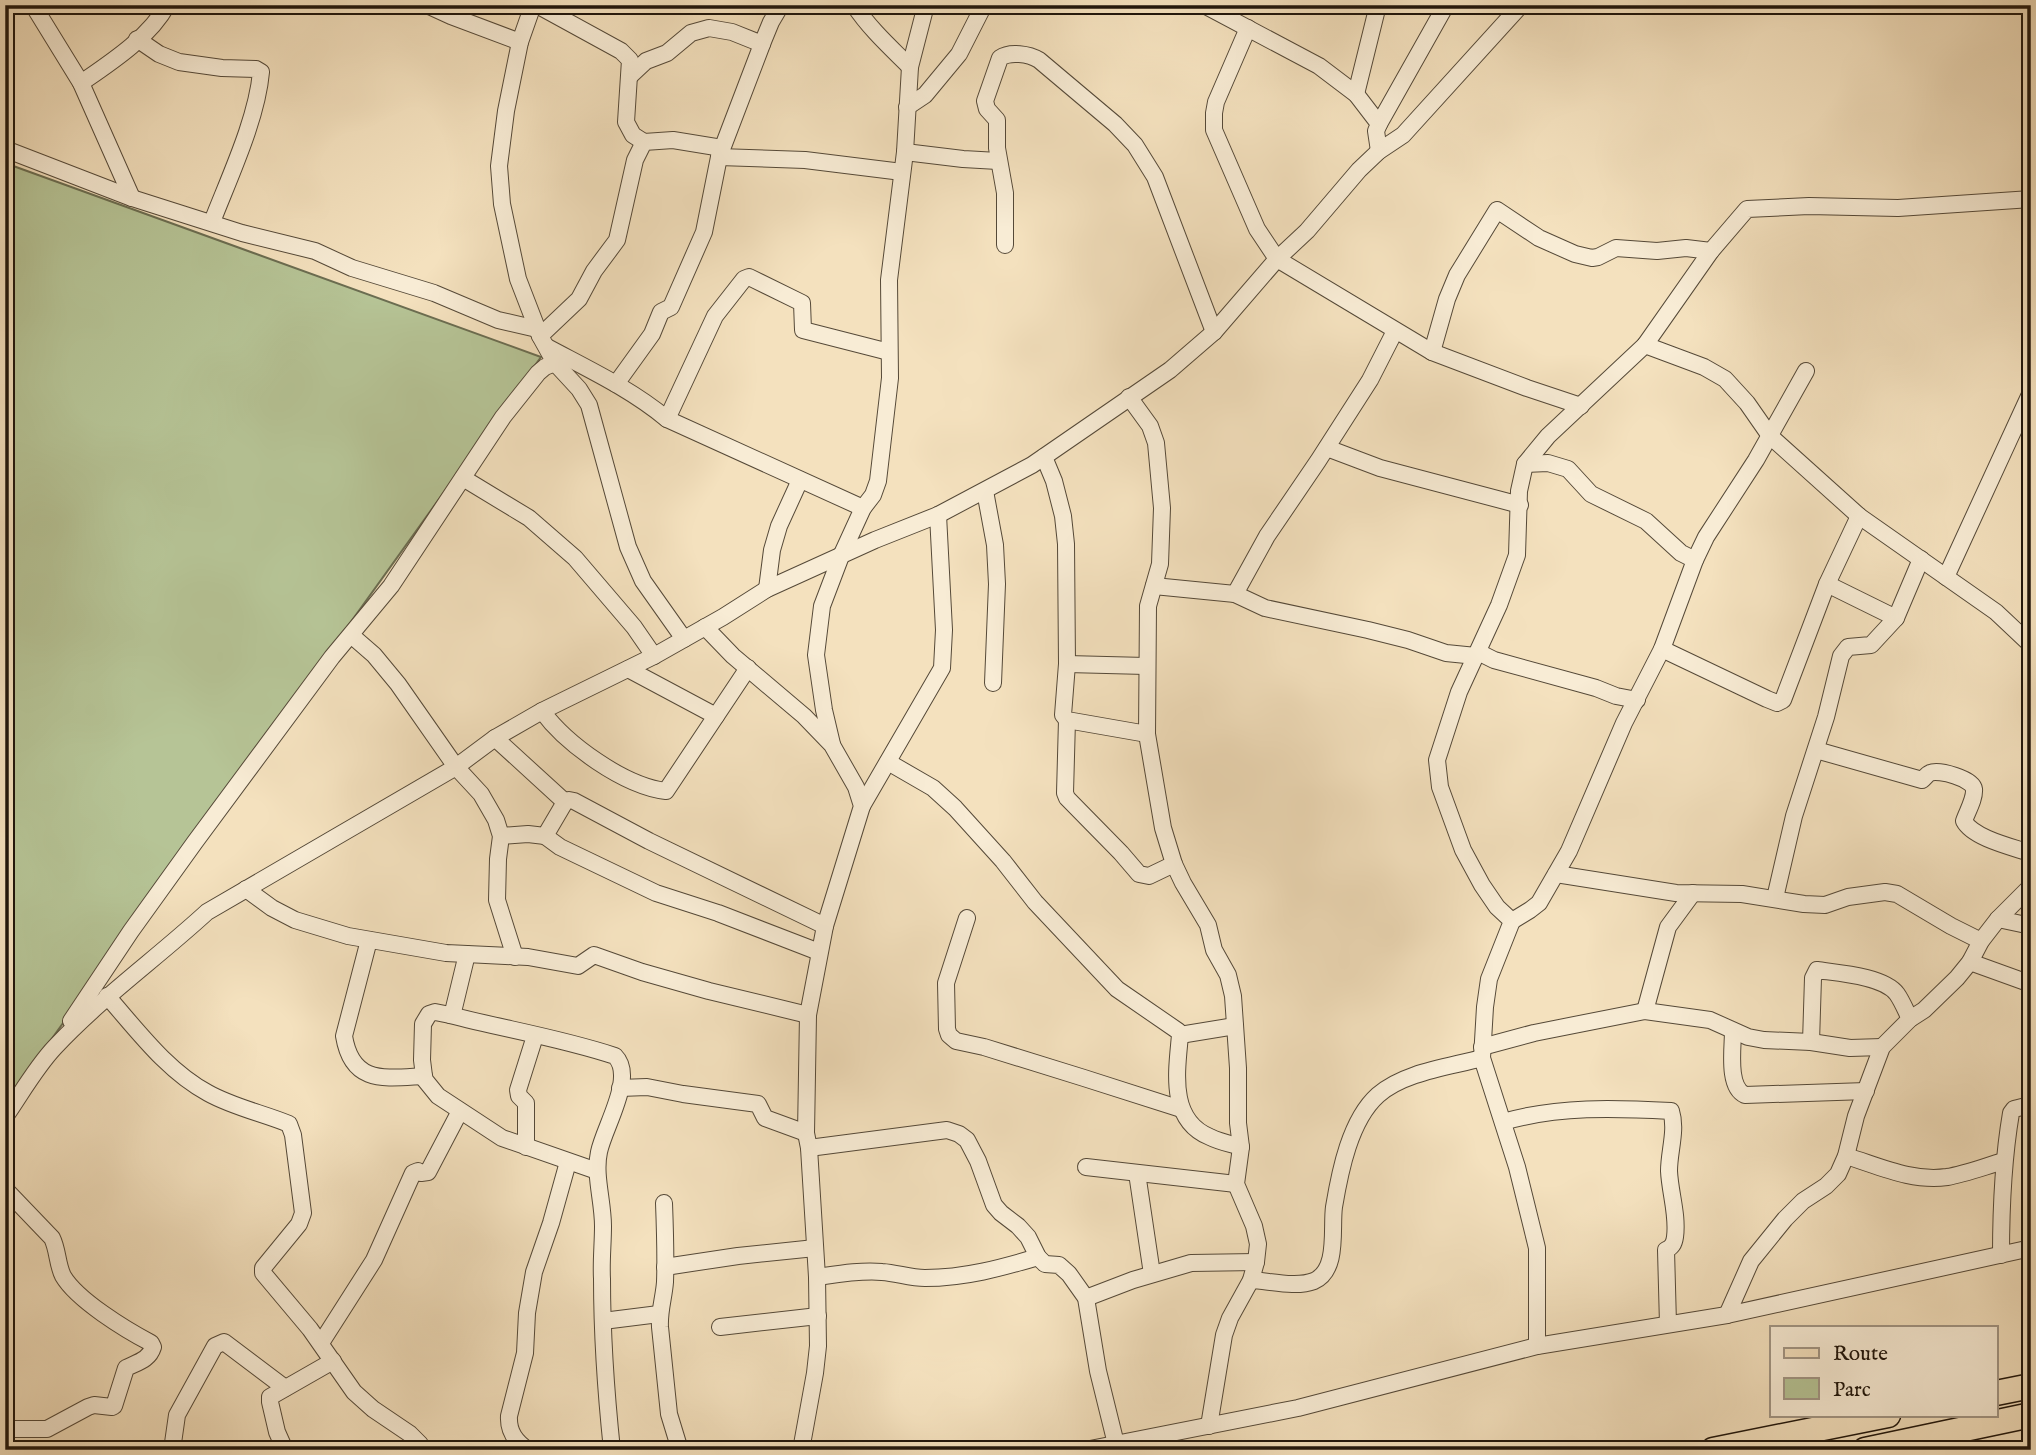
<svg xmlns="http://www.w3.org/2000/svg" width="2036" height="1455" viewBox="0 0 2036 1455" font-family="'IM FELL English',serif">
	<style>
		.green { fill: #b6c496; stroke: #6b6d51; stroke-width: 2 }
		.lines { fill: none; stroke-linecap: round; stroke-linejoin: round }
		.minor-casing { stroke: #554938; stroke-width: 18 }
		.primary-casing { stroke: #20160c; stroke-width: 27 }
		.minor { stroke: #f8ecd5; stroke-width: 16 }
		.primary { stroke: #f4e1be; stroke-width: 24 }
	</style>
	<rect width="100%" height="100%" fill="#f4e1be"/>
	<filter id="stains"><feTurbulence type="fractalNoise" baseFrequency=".00286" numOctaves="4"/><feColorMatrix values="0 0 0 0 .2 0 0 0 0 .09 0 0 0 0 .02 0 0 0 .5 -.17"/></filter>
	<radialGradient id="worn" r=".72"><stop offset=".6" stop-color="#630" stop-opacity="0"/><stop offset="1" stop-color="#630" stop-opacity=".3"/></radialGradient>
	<path class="green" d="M 5,163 L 541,357 L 5,1104 Z"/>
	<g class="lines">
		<g class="minor-casing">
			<g id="minor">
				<path d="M 33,5 L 81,83 L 132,198"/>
				<path d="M 427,5 L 451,16 L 520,42"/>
				<path d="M 533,5 L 520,42 L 506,111 L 499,166 L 502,204 L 518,279 L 540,336 L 555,363 L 579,389 L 589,405 L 628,547 L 643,581 L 684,639"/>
				<path d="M 537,5 L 621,51 L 630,60 L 626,122 L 633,135 L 644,142"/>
				<path d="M 854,5 C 870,29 890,47 910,67"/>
				<path d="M 1204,5 L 1319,66 L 1356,94 L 1379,124 L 1376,131 L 1379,151"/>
				<path d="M 1248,28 L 1216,102 L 1214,113 L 1214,130 L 1257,229 L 1277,259 L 1432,352 L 1527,388 L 1581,406"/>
				<path d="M 137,39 L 159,54 L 179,62 L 222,68 L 256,69 L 261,72 C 257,119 229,178 212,222"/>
				<path d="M 630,76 L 646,61 L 667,53 L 691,33 L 709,28 L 732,32 L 762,44"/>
				<path d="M 81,83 C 110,63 150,37 167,5"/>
				<path d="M 1356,94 L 1378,5"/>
				<path d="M 907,107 L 925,95 L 959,54 L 984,5"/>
				<path d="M 1379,124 L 1446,5"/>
				<path d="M 5,149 L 132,198 L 242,233 L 315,251 L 352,268 L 434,293 L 498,320 L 537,329"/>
				<path d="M 905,152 L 963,159 L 998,161"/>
				<path d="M 719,157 L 805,160 L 902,172"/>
				<path d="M 1005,245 L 1005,193 L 997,148 L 997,120 L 987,109 L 985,101 L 1000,58 C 1010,51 1029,54 1039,60 L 1115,124 L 1135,145 L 1155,177 L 1214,332"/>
				<path d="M 540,336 L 579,299 L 594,271 L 617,240 L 635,160 L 644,142 L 673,140 L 722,148"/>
				<path d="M 1645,345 L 1704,367 L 1725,379 L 1747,403 L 1770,436 L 1859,516 L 1996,612 L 2031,645"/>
				<path d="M 547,347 C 588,369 631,389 667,419 L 863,508"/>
				<path d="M 1432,352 L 1447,299 L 1457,275 L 1497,210 L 1539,238 L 1575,254 L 1592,258 L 1598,257 L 1616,248 L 1657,251 L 1686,248 L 1711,251"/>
				<path d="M 616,384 L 652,334 L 661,312 L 671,307 L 704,232 L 719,157 L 764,39 L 771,22 L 781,5"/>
				<path d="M 1129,397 L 1150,426 L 1156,443 L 1162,508 L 1160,564 L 1148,606 L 1147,734 L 1163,828 L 1174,864 L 1183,883 L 1208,925 L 1214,950 L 1228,975 L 1233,996 L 1238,1068 L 1238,1123 L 1241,1147 L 1236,1184 L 1254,1226 L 1258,1244 L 1256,1262 L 1251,1280 L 1230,1318 L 1224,1335 L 1209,1426"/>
				<path d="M 667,419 L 715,316 L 744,279 L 749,277 L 802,303 L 803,330 L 889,352"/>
				<path d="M 1327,448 L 1380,468 L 1520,505"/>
				<path d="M 1044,457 L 1054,481 L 1063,516 L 1066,544 L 1067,664 L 1063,715 L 1067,720 L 1147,734"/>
				<path d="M 1525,464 L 1548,463 L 1568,469 L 1591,494 L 1646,521 L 1681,553 L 1695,560"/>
				<path d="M 463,478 L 529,518 L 575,558 L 634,627 L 654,656"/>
				<path d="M 985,491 L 995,545 L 997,584 L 993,683"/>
				<path d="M 1946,577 L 2031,392"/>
				<path d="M 1827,584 L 1896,618"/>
				<path d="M 1154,586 L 1235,594 L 1265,608 L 1368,630 L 1408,640 L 1446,653 L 1476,656"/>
				<path d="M 767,589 L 772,550 L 779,526 L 800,480"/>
				<path d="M 1235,594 L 1267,536 L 1318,461 L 1370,380 L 1395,331"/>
				<path d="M 705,627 L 733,656 L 804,716 L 832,745 L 856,787 L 862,806 L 825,926 L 808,1015 L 806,1133 L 809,1148 L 817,1277 L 818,1346 L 815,1373 L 801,1450"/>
				<path d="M 351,635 L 374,655 L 398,684 L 456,767 L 481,794 L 496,820 L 501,836 L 498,859 L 497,900 L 515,957"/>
				<path d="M 1662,649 L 1767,699 L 1777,703 L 1783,700 L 1827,584 L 1859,516"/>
				<path d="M 1478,652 L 1494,660 L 1596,688 L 1616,696 L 1637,700"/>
				<path d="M 1067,664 L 1146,666"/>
				<path d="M 628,669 L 716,716"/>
				<path d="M 542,711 C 566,744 624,786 666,791 L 748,668"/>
				<path d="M 1067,720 L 1065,793 L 1067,798 L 1121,853 L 1139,874 L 1149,876 L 1174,864"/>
				<path d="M 495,738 L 565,802"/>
				<path d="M 832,744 L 824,710 L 816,655 L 822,606 L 841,556 L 863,508 L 873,495 L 878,481 L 890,378 L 889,280 L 905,152 L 910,67 L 926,5"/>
				<path d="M 1816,750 L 1922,780 C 1925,778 1927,774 1930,773 C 1939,769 1973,779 1974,789 C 1975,799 1967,812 1964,821 C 1973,838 2012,847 2030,853"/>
				<path d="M 888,762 L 933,788 L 955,808 L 1003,861 L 1035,902 L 1117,989 L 1178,1031 L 1180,1035 C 1177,1070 1168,1120 1210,1137 C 1220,1142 1231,1144 1241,1147"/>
				<path d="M 862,806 L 942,668 L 944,630 L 938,515"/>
				<path d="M 501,836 L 528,834 L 545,836 L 565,802 L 569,800 L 574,801 L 649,841 L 825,926"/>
				<path d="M 545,836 L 560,847 L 656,893 L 718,913 L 819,952"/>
				<path d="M 1556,874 L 1676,893 L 1742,894 L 1804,904 L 1825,905 L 1848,897 L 1885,892 L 1897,894 L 1951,926 L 1981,941"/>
				<path d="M 246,889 L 272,908 L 295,920 L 348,936 L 446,953 L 528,957 L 578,966 L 594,955 L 642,972 L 709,991 L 808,1015"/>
				<path d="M 1775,898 L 1794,816 L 1826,717 L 1841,656 L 1848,647 L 1871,645 L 1896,618 L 1921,559"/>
				<path d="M 967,918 L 946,983 L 947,1029 L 949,1035 L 956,1041 L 984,1047 L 1084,1078 L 1181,1109"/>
				<path d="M 1998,919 L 2031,926"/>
				<path d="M 1512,921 L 1530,910 L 1539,903 L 1569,851 L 1624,723 L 1662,649 L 1695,560 L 1706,537 L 1756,460 L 1806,371"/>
				<path d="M 369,940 L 344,1036 C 352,1085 385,1078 424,1076"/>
				<path d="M 467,954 L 453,1012 L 450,1015 L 435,1012 L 429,1014 L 423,1024 L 422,1060 L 424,1076 L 425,1080 L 438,1096 L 502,1138 L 597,1171"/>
				<path d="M 1970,962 L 2031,984"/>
				<path d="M 107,996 C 137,1030 167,1071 208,1093 C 233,1107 262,1113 289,1124 L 293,1135 L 303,1213 L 299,1224 L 263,1268 L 263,1273 L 310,1329 L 354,1392 L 373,1409 L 410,1434 L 420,1444 L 422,1450"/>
				<path d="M 1645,1011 L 1668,927 L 1693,893"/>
				<path d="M 2031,1012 L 2031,1098"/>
				<path d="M 450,1015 C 504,1029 561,1038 615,1056 C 636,1077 604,1127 599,1152 C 594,1175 603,1201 603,1226 C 603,1244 601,1261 602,1279 C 602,1336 606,1393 612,1450"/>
				<path d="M 71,1021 L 131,931 L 195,842 L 332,657 L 391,586 L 503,417 L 538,373 L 545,367 L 555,363"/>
				<path d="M 1733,1031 C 1733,1048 1727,1087 1745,1095 L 1866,1091"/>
				<path d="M 1180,1035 L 1235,1026"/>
				<path d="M 1811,1042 L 1813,978 L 1817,970 C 1837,973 1884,976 1897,994 C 1902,1001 1906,1011 1910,1019"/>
				<path d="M 1482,1047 L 1534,1033 L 1645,1011 L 1710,1020 L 1748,1037 L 1764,1040 L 1811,1042 L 1850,1048 L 1882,1047"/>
				<path d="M 620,1088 L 647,1087 L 683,1094 L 758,1104 L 765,1118 L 806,1133"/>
				<path d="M 5,1117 C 21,1094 36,1067 55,1047 C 102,997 157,958 207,912 L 456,767 L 495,738 L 542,711 L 654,656 L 723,617 L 767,589 L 875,540 L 938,515 L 1032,465 L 1170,370 L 1214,332 L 1277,259 L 1307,231 L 1359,170 L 1379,151 L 1403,135 L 1521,5"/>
				<path d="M 1503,1122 C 1558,1106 1615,1108 1671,1111 C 1677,1130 1669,1151 1669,1171 C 1670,1193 1678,1215 1675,1237 C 1674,1244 1672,1247 1666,1250 L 1668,1324"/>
				<path d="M 526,1147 L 526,1103 L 519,1096 L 518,1090 L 535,1036"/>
				<path d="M 809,1148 L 947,1130 L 959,1134 L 967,1140 L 978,1161 L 994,1205 L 1001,1213 L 1018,1226 L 1028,1237 L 1038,1257 L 1045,1264 L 1059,1265 L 1069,1274 L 1086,1298 L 1098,1371 L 1116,1444"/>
				<path d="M 1846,1156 C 1879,1166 1912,1182 1947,1177 C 1965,1174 1986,1166 2004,1161"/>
				<path d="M 1086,1167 L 1236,1184"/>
				<path d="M 1137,1173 L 1152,1274"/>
				<path d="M 5,1189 L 52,1238 C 58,1250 57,1264 63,1276 C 77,1300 126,1330 151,1343 L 153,1347 C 149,1360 138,1362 126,1368 L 114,1406 L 112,1407 L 94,1405 L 88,1407 L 47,1429 L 5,1429"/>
				<path d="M 664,1203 C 665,1229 666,1256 665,1282 C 664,1297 659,1311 660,1327 L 669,1414 L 680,1450"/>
				<path d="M 2001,1255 C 2001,1207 2003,1160 2011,1113 L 2014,1109 L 2026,1106 L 2031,1101"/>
				<path d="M 665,1267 L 738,1256 L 815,1248"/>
				<path d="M 817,1277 C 838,1274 861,1270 882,1272 C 897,1273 910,1278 925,1278 C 965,1278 1001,1268 1038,1257"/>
				<path d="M 1251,1280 C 1270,1281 1296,1288 1314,1281 C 1339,1270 1331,1228 1334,1207 C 1340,1171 1350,1120 1378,1095 C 1404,1072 1449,1067 1482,1058"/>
				<path d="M 1086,1298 L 1133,1280 L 1191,1263 L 1256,1262"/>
				<path d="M 1727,1315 L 1751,1261 L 1785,1219 L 1803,1201 L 1826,1186 L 1838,1174 L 1846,1156 L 1856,1116 L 1882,1047 L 1910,1019 L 1924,1010 L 1957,978 L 1970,962 L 1981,941 L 1998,919 L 2031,886"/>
				<path d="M 603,1321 L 659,1314"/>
				<path d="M 720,1327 L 818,1316"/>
				<path d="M 321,1343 L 374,1260 L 413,1173 L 418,1171 L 421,1173 L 428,1172 L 460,1111"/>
				<path d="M 1537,1346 L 1537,1248 L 1517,1167 L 1482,1058 L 1485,1007 L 1489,979 L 1512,921 L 1497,907 L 1482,885 L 1463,850 L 1440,787 L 1437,760 L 1459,692 L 1499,605 L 1517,555 L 1519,491 L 1525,464 L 1548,436 L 1645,345 L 1711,251 L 1747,209 L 1809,206 L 1898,208 L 2031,199"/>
				<path d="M 172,1450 L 177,1415 L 215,1346 L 224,1342 L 285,1388"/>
				<path d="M 285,1450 L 277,1432 L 270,1402 L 270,1397 L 333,1361"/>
				<path d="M 528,1450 C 516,1442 508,1432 509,1416 L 525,1353 L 527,1313 L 534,1272 L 551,1223 L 568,1162"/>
				<path d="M 1085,1450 L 1298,1408 L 1537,1346 L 1727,1315 L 2031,1248"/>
			</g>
		</g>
		<g class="primary-casing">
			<g id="primary">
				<path d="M 1996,1393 L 2031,1386"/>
				<path d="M 1713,1450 L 1888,1415"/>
				<path d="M 1865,1450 L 2031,1415"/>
			</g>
		</g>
		<use href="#minor" class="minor"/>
		<use href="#primary" class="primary"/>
	</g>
	<rect width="2036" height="1455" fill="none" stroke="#f4e1be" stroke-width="28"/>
	<rect x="7" y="7" width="2022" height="1441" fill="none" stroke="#20160c" stroke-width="3.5"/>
	<rect x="14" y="14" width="2008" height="1427" fill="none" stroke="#20160c" stroke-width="2"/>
	<rect x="1770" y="1326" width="228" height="91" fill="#f8ecd5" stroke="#a29685" stroke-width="2"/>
	<rect x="1784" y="1348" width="35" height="10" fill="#f4e1be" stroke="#a29685" stroke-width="2"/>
	<text x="1833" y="1360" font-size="21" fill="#20160c">Route</text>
	<rect x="1784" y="1378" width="35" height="21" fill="#b6c496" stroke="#a29685" stroke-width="2"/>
	<text x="1833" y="1396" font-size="21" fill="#20160c">Parc</text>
	<rect width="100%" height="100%" filter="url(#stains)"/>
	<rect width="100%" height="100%" fill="url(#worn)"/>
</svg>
